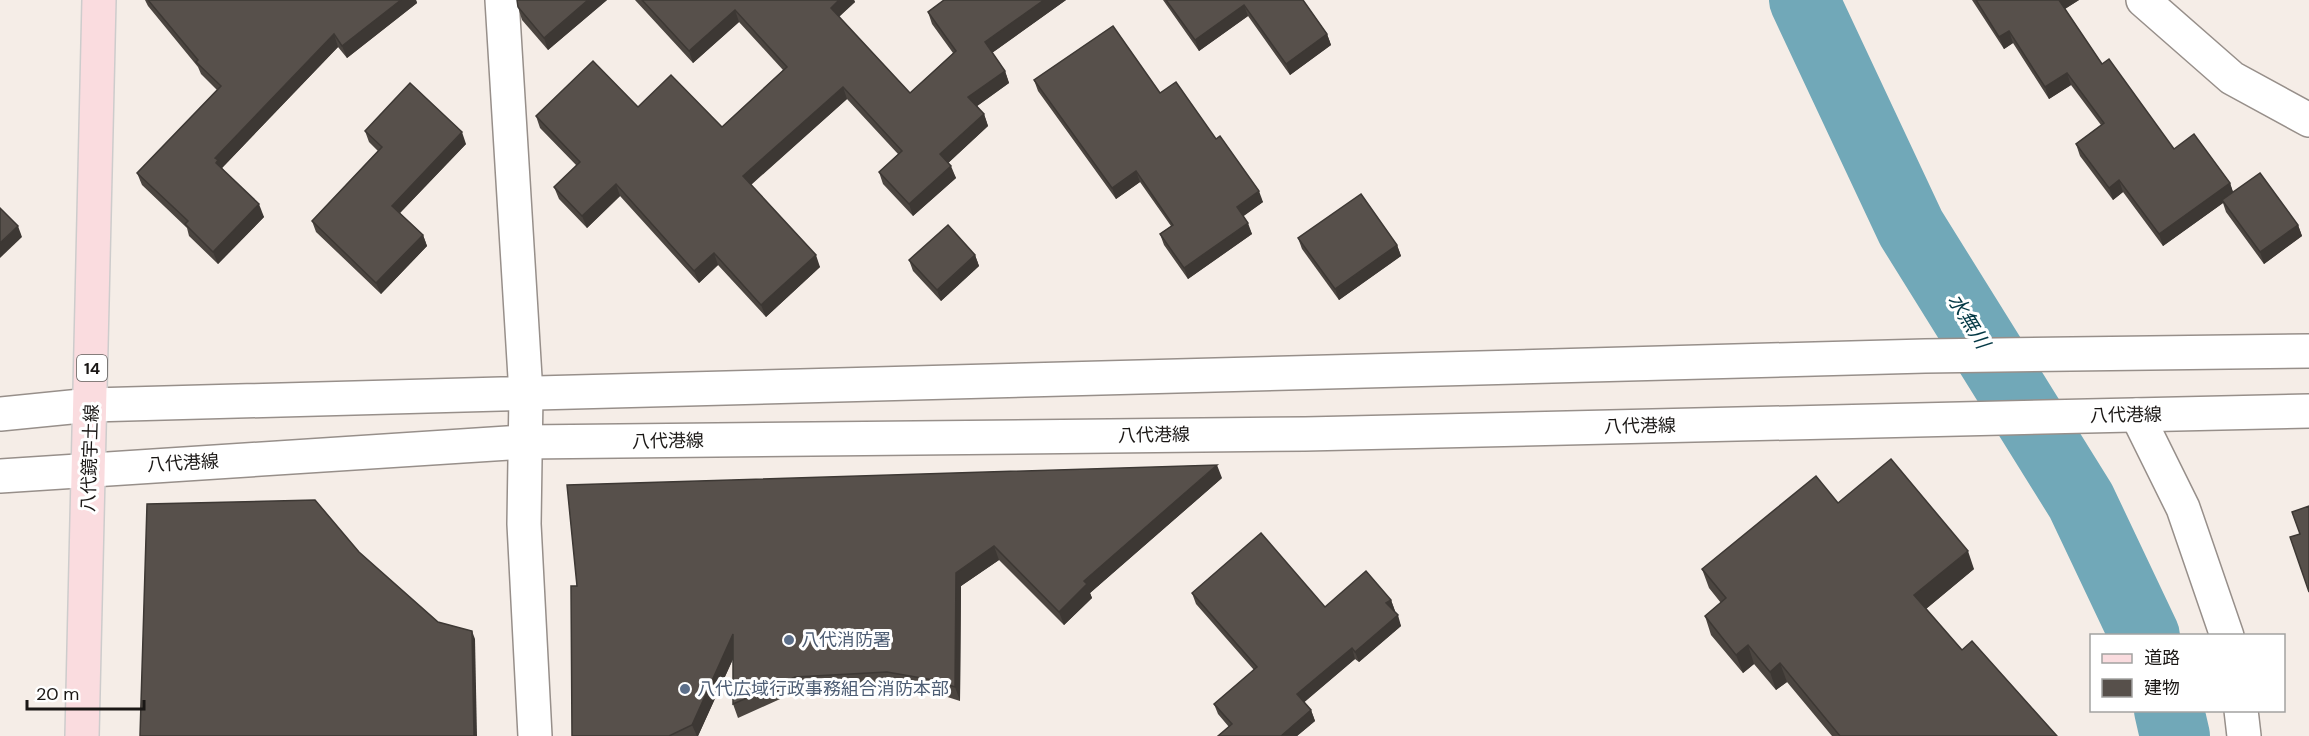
<svg xmlns="http://www.w3.org/2000/svg" width="2309" height="736" viewBox="0 0 2309 736" font-family="'DM Sans','Noto Sans JP',sans-serif">
	<style>
		.lines { fill: none; stroke-linecap: round; stroke-linejoin: round }
		.river { stroke: #71a8b8; stroke-width: 70 }
		.minor-casing { stroke: #978f8a; stroke-width: 36 }
		.tertiary-casing { stroke: #978f8a; stroke-width: 36 }
		.secondary-casing { stroke: #978f8a; stroke-width: 36 }
		.primary-casing { stroke: #cdcccc; stroke-width: 36 }
		.minor { stroke: #fff; stroke-width: 33 }
		.tertiary { stroke: #fff; stroke-width: 33 }
		.secondary { stroke: #fff; stroke-width: 33 }
		.primary { stroke: #fadcdf; stroke-width: 33 }
		.wall { fill: #4b4540 }
		.shaded-wall { fill: #3d3834 }
		.building { fill: #57504b; stroke: #3d3834; stroke-width: 1.5 }
		.service-dot { fill: #5c6f8a; stroke: #fff; stroke-width: 2 }
		.labels { text-anchor: middle; dominant-baseline: central; stroke-width: 6; stroke-linejoin: round; paint-order: stroke }
		.shield { fill: #fff; stroke: #5f5d5b; stroke-width: 1.5 }
		.shield-label { font-size: 16px; font-weight: bold; fill: #1a1715 }
		.street-label { font-size: 18px; fill: #1a1715; stroke: #fff }
		.service-label { font-size: 18px; fill: #4e5e75; stroke: #fff; text-anchor: start }
		.water-label { font-size: 20px; font-style: italic; fill: #043945; stroke: #fff }
	</style>
	<rect width="100%" height="100%" fill="#f5ede7"/>
	<g class="lines">
		<g class="river">
			<path d="M 1804,0 L 1911,228 L 2081,501 L 2145,636"/>
			<path d="M 2169,710 L 2175,736"/>
		</g>
		<g class="minor-casing">
			<g id="minor">
				<path d="M 502,0 L 526,394 L 524,524 L 535,736"/>
				<path d="M 2137,415 L 2183,508 L 2227,636"/>
				<path d="M 2241,710 L 2244,736"/>
			</g>
		</g>
		<g class="tertiary-casing">
			<path id="tertiary" d="M 2143,0 L 2232,78 L 2309,120"/>
		</g>
		<g class="secondary-casing">
			<g id="secondary">
				<path d="M 0,414 L 91,405 L 1925,356 L 2309,351"/>
				<path d="M 0,476 L 524,442 L 1305,434 L 2309,411"/>
			</g>
		</g>
		<g class="primary-casing">
			<path id="primary" d="M 82,736 L 99,0"/>
		</g>
		<use href="#minor" class="minor"/>
		<use href="#tertiary" class="tertiary"/>
		<use href="#secondary" class="secondary"/>
		<use href="#primary" class="primary"/>
	</g>
	<g class="wall">
		<path d="M 145,0 L 416,0 L 417,3 L 347,58 L 338,47 L 222,168 L 264,217 L 218,264 L 189,236 L 187,228 L 142,185 L 137,173 L 217,90 L 201,74 L 198,67 L 148,6 Z"/>
		<path d="M 607,0 L 548,50 L 522,20 L 518,7 Z"/>
		<path d="M 635,0 L 854,0 L 855,2 L 839,17 L 910,93 L 953,53 L 932,24 L 928,12 L 944,0 L 1066,0 L 992,53 L 1005,71 L 1009,83 L 977,106 L 984,114 L 988,126 L 948,163 L 956,178 L 913,216 L 883,184 L 879,172 L 898,154 L 847,99 L 751,185 L 820,267 L 766,317 L 718,265 L 699,283 L 620,196 L 587,228 L 559,199 L 554,187 L 577,166 L 540,128 L 536,116 L 638,107 L 722,127 L 783,70 L 739,22 L 693,63 Z"/>
		<path d="M 1163,0 L 1303,0 L 1327,34 L 1331,45 L 1290,75 L 1248,16 L 1199,51 Z"/>
		<path d="M 1972,0 L 2079,0 L 2065,9 L 2102,64 L 2174,149 L 2230,183 L 2233,192 L 2298,225 L 2302,236 L 2264,264 L 2226,212 L 2223,203 L 2163,246 L 2123,192 L 2113,200 L 2080,156 L 2076,144 L 2101,125 L 2071,85 L 2049,99 L 2013,43 L 2004,49 Z"/>
		<path d="M 1034,80 L 1160,93 L 1216,139 L 1263,202 L 1243,216 L 1252,234 L 1188,279 L 1164,245 L 1160,234 L 1171,226 L 1140,182 L 1116,199 L 1038,91 Z"/>
		<path d="M 365,131 L 466,144 L 400,213 L 423,235 L 427,246 L 381,294 L 316,232 L 312,221 L 378,151 L 369,142 Z"/>
		<path d="M 1298,238 L 1397,245 L 1401,256 L 1339,300 L 1302,249 Z"/>
		<path d="M 975,255 L 979,266 L 941,301 L 913,271 L 909,260 Z"/>
		<path d="M 1222,478 L 1090,593 L 1092,598 L 1064,625 L 999,560 L 961,586 L 960,701 L 938,694 L 892,686 L 800,690 L 738,718 L 733,704 L 733,659 L 698,736 L 572,736 L 577,586 Z"/>
		<path d="M 1838,503 L 1974,569 L 1926,609 L 1962,650 L 2057,736 L 1832,736 L 1787,682 L 1776,690 L 1754,664 L 1743,673 L 1711,635 L 1705,616 L 1721,603 L 1709,588 L 1702,569 Z"/>
		<path d="M 1192,593 L 1325,607 L 1391,600 L 1395,611 L 1394,611 L 1401,626 L 1359,662 L 1355,659 L 1304,702 L 1311,710 L 1315,721 L 1297,736 L 1218,736 L 1229,727 L 1218,714 L 1214,704 L 1254,670 L 1196,604 Z"/>
	</g>
	<g class="shaded-wall">
		<path d="M 401,0 L 416,0 L 417,3 L 347,58 L 342,46 Z"/>
		<path d="M 588,0 L 607,0 L 548,50 L 544,38 Z"/>
		<path d="M 839,0 L 854,0 L 855,2 L 835,20 L 831,8 Z"/>
		<path d="M 1044,0 L 1066,0 L 989,55 L 985,42 Z"/>
		<path d="M 2059,0 L 2079,0 L 2063,10 Z"/>
		<path d="M 1244,5 L 1248,16 L 1199,51 L 1195,40 Z"/>
		<path d="M 735,10 L 739,22 L 693,63 L 689,51 Z"/>
		<path d="M 2009,31 L 2013,43 L 2004,49 L 1999,37 Z"/>
		<path d="M 334,34 L 338,47 L 221,169 L 216,163 L 215,158 Z"/>
		<path d="M 1327,34 L 1331,45 L 1290,75 L 1286,64 Z"/>
		<path d="M 1005,71 L 1009,83 L 973,109 L 968,97 Z"/>
		<path d="M 2067,73 L 2071,85 L 2049,99 L 2045,87 Z"/>
		<path d="M 843,87 L 847,99 L 747,188 L 743,176 Z"/>
		<path d="M 984,114 L 988,126 L 945,166 L 940,154 Z"/>
		<path d="M 462,132 L 466,144 L 396,217 L 392,206 Z"/>
		<path d="M 951,166 L 956,178 L 913,216 L 909,204 Z"/>
		<path d="M 1136,171 L 1140,182 L 1116,199 L 1112,188 Z"/>
		<path d="M 2119,180 L 2123,192 L 2113,200 L 2109,188 Z"/>
		<path d="M 2230,183 L 2234,195 L 2222,200 L 2223,203 L 2163,246 L 2159,234 Z"/>
		<path d="M 616,184 L 620,196 L 587,228 L 582,216 Z"/>
		<path d="M 1259,191 L 1263,202 L 1241,218 L 1237,207 Z"/>
		<path d="M 259,204 L 264,217 L 218,264 L 213,252 Z"/>
		<path d="M 1248,223 L 1252,234 L 1188,279 L 1184,268 Z"/>
		<path d="M 2298,225 L 2302,236 L 2264,264 L 2260,252 Z"/>
		<path d="M 18,226 L 22,237 L 0,258 L 0,243 Z"/>
		<path d="M 423,235 L 427,246 L 381,294 L 376,283 Z"/>
		<path d="M 1397,245 L 1401,256 L 1339,300 L 1335,289 Z"/>
		<path d="M 714,253 L 718,265 L 699,283 L 694,271 Z"/>
		<path d="M 816,255 L 820,267 L 766,317 L 761,305 Z"/>
		<path d="M 975,255 L 979,266 L 941,301 L 937,290 Z"/>
		<path d="M 1217,465 L 1222,478 L 1090,593 L 1092,598 L 1064,625 L 1059,612 L 1084,581 Z"/>
		<path d="M 994,546 L 999,560 L 961,586 L 960,701 L 955,687 L 956,573 Z"/>
		<path d="M 1968,551 L 1974,569 L 1921,613 L 1914,595 Z"/>
		<path d="M 1391,600 L 1395,611 L 1390,613 L 1386,603 Z"/>
		<path d="M 1398,615 L 1401,626 L 1359,662 L 1355,652 Z"/>
		<path d="M 472,631 L 475,639 L 477,736 L 474,736 Z"/>
		<path d="M 733,634 L 738,648 L 698,736 L 697,736 L 692,725 Z"/>
		<path d="M 1748,645 L 1754,664 L 1743,673 L 1736,655 Z"/>
		<path d="M 1352,648 L 1355,659 L 1301,705 L 1297,694 Z"/>
		<path d="M 1780,663 L 1787,682 L 1776,690 L 1770,672 Z"/>
		<path d="M 1311,710 L 1315,721 L 1297,736 L 1281,736 Z"/>
	</g>
	<g class="building">
		<path d="M 148,0 L 401,0 L 342,46 L 334,34 L 215,158 L 218,160 L 216,163 L 259,204 L 213,252 L 185,224 L 188,221 L 137,173 L 221,86 L 196,62 L 198,60 Z"/>
		<path d="M 517,0 L 588,0 L 544,38 L 518,7 Z"/>
		<path d="M 642,0 L 839,0 L 831,8 L 910,93 L 956,51 L 928,12 L 944,0 L 1044,0 L 985,42 L 1005,71 L 968,97 L 984,114 L 940,154 L 951,166 L 909,204 L 879,172 L 902,151 L 843,87 L 743,176 L 816,255 L 761,305 L 714,253 L 694,271 L 616,184 L 582,216 L 554,187 L 580,162 L 536,116 L 593,61 L 638,107 L 671,75 L 722,127 L 787,67 L 735,10 L 689,51 Z"/>
		<path d="M 1166,0 L 1303,0 L 1327,34 L 1286,64 L 1244,5 L 1195,40 Z"/>
		<path d="M 1976,0 L 2059,0 L 2102,64 L 2109,59 L 2174,149 L 2194,134 L 2230,183 L 2159,234 L 2119,180 L 2109,188 L 2076,144 L 2104,123 L 2067,73 L 2045,87 L 2009,31 L 1999,37 Z"/>
		<path d="M 1113,26 L 1160,93 L 1176,82 L 1216,139 L 1220,136 L 1259,191 L 1237,207 L 1248,223 L 1184,268 L 1160,234 L 1173,225 L 1136,171 L 1112,188 L 1034,80 Z"/>
		<path d="M 410,83 L 462,132 L 392,206 L 423,235 L 376,283 L 312,221 L 382,147 L 365,131 Z"/>
		<path d="M 2260,173 L 2298,225 L 2260,252 L 2222,200 Z"/>
		<path d="M 1361,194 L 1397,245 L 1335,289 L 1298,238 Z"/>
		<path d="M 0,208 L 18,226 L 0,243 Z"/>
		<path d="M 948,225 L 975,255 L 937,290 L 909,260 Z"/>
		<path d="M 1891,459 L 1968,551 L 1914,595 L 1962,650 L 1972,641 L 2057,736 L 1840,736 L 1780,663 L 1770,672 L 1748,645 L 1736,655 L 1705,616 L 1726,598 L 1702,569 L 1816,476 L 1838,503 Z"/>
		<path d="M 1217,465 L 1084,581 L 1087,584 L 1059,612 L 994,546 L 956,573 L 955,687 L 933,680 L 887,672 L 795,677 L 733,704 L 733,634 L 692,725 L 669,736 L 572,736 L 571,586 L 577,586 L 567,485 Z"/>
		<path d="M 315,500 L 359,552 L 438,622 L 472,631 L 474,736 L 140,736 L 147,504 Z"/>
		<path d="M 2309,506 L 2309,592 L 2290,537 L 2300,534 L 2292,512 Z"/>
		<path d="M 1261,533 L 1325,607 L 1366,571 L 1391,600 L 1386,603 L 1398,615 L 1355,652 L 1352,648 L 1297,694 L 1311,710 L 1281,736 L 1218,736 L 1232,724 L 1214,704 L 1257,667 L 1192,593 Z"/>
	</g>
	<g class="service-dot">
		<circle cx="789" cy="640" r="6"/>
		<circle cx="685" cy="689" r="6"/>
	</g>
	<g class="labels">
		<rect class="shield" x="77" y="355" width="30" height="26" rx="4.5"/>
		<g class="shield-label">
			<text x="92" y="368">14</text>
		</g>
		<g class="street-label">
			<text transform="translate(2126 415) rotate(-1)">八代港線</text>
			<text transform="translate(1640 426) rotate(-1)">八代港線</text>
			<text transform="translate(1154 435) rotate(-1)">八代港線</text>
			<text transform="translate(668 441) rotate(-1)">八代港線</text>
			<text transform="translate(90 458) rotate(-88)">八代鏡宇土線</text>
			<text transform="translate(183 463) rotate(-3)">八代港線</text>
		</g>
		<g class="service-label">
			<text x="801" y="640">八代消防署</text>
			<text x="697" y="689">八代広域行政事務組合消防本部</text>
		</g>
		<g class="water-label">
			<text transform="translate(1969 321) rotate(58)">水無川</text>
		</g>
	</g>
	<rect x="2090" y="634" width="195" height="78" fill="#ffffff" stroke="#a3a2a1" stroke-width="1.5"/>
	<rect x="2102" y="654" width="30" height="9" fill="#fadcdf" stroke="#a3a2a1" stroke-width="1.5"/>
	<text x="2144" y="664" font-size="18" fill="#1a1715">道路</text>
	<rect x="2102" y="679" width="30" height="18" fill="#57504b" stroke="#a3a2a1" stroke-width="1.5"/>
	<text x="2144" y="694" font-size="18" fill="#1a1715">建物</text>
	<path d="M27 700v9h117v-9" fill="none" stroke="#1a1715" stroke-width="3"/>
	<text x="36" y="700" font-size="18" fill="#1a1715" stroke="#ffffff" stroke-width="4.5" paint-order="stroke">20 m</text>
</svg>
